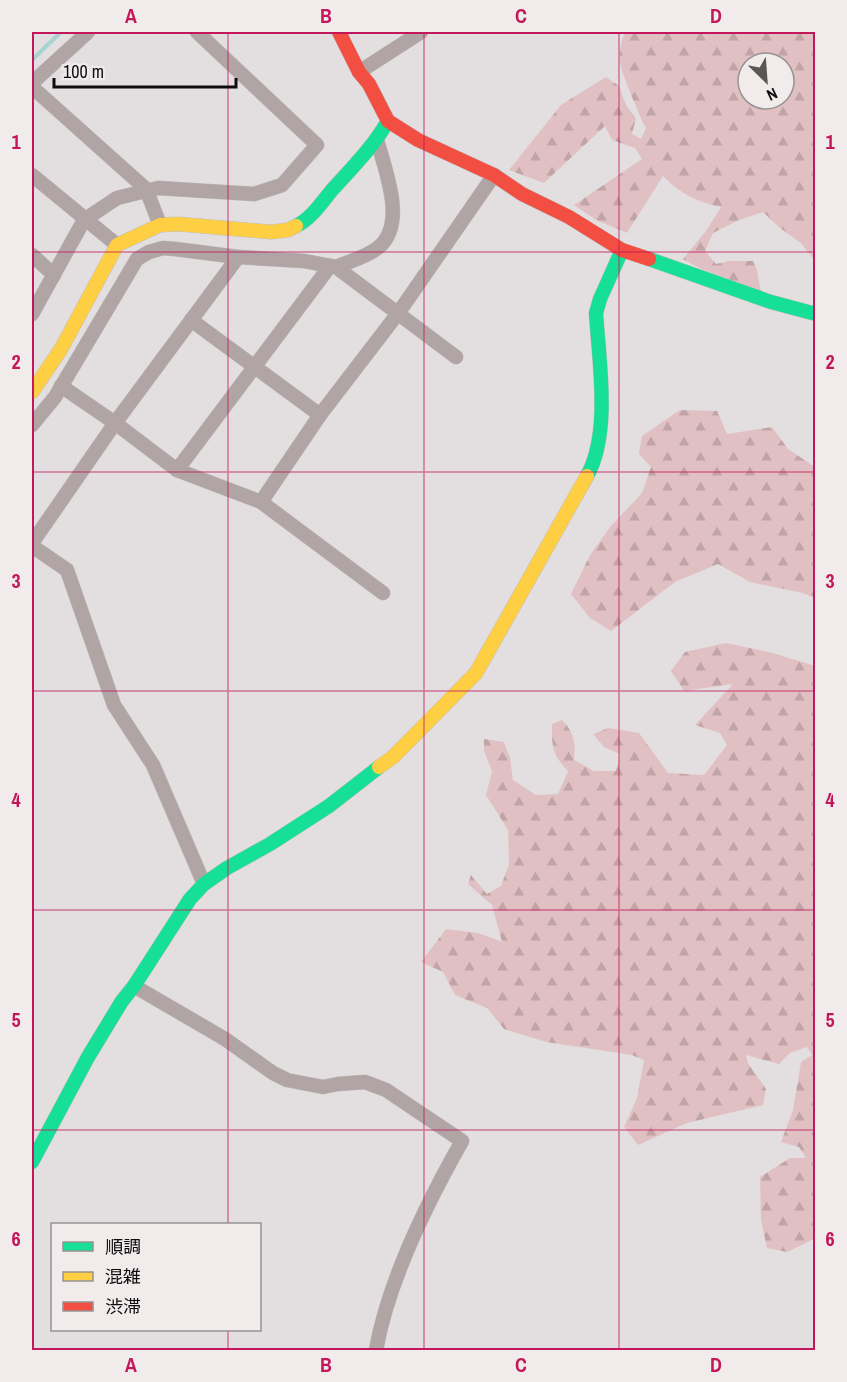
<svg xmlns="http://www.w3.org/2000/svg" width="847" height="1382" viewBox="0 0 847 1382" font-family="'Archivo Narrow','Noto Sans JP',sans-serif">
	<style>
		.forest { fill: url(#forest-firs); fill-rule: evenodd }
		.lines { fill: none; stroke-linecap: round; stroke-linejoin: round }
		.stream { stroke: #a7d4cf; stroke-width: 4 }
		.street-casing { stroke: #c0bebe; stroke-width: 15 }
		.fast-casing { stroke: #c0bebe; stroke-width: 15 }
		.slow-casing { stroke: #c0bebe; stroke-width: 15 }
		.jam-casing { stroke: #c0bebe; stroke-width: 15 }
		.street { stroke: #b1a4a4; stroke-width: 14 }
		.fast { stroke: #16e098; stroke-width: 14 }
		.slow { stroke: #ffcf43; stroke-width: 14 }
		.jam { stroke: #f24e42; stroke-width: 14 }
		.grid { fill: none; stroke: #c2185b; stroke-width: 1.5; stroke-opacity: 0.55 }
		.neatline { fill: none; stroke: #c2185b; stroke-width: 2 }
		.grid-label { font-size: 20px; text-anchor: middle; font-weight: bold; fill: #c2185b }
	</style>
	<defs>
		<pattern id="forest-firs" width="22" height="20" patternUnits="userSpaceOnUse" patternTransform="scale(1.5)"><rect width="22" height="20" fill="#e1c0c3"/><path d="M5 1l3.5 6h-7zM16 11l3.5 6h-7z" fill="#c0a4a6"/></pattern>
	</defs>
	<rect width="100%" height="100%" fill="#e3dfe0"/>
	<g class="forest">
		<path d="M 625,32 L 815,32 L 815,261 L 801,243 L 780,228 L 763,212 L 739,220 L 713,233 L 705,251 L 716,264 L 729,261 L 753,261 L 757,270 L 761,292 L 699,268 L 683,259 L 706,231 L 721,207 C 699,203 679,193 663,176 L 627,233 L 596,220 L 574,205 L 642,159 L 635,148 L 612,140 L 605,126 L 544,183 L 509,170 L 561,105 L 606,77 L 619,86 L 626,105 L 636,118 L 632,134 L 641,139 L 646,128 C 640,118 637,108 632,97 C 622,70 614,61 625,32 ZM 748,63 L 784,63 L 784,99 L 748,99 Z"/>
		<path d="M 680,410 L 717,411 L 727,434 L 772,427 L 788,449 L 815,467 L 815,598 L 803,593 L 750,582 L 718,564 L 675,582 L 611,631 L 590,618 L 571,594 L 590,555 L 611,526 L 642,493 L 651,467 L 639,454 L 642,436 Z"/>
		<path d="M 726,643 L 769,652 L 815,666 L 816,1238 L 787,1252 L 767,1248 L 761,1220 L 760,1177 L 790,1158 L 806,1158 L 799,1147 L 781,1142 L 793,1110 L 801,1062 L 812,1055 L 807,1047 L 790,1053 L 779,1064 L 746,1055 L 748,1063 L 766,1089 L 763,1105 L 687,1123 L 638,1145 L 624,1127 L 637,1098 L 644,1060 L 632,1055 L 546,1042 L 504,1029 L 487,1008 L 455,995 L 443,972 L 421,962 L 446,929 L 478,933 L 502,942 L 492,905 L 468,884 L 471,875 L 487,894 L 501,886 L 509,864 L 508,830 L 486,795 L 492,771 L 484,751 L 484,739 L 504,742 L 510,758 L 513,780 L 536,795 L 558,794 L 568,771 C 552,754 552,748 552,724 L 562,720 C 574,732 576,743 574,760 L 594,771 L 616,771 L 620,754 L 604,747 L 593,734 L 608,728 L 639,733 L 668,773 L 704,775 L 727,745 L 720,733 L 695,725 L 733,684 L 684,691 L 671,671 L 685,652 Z"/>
	</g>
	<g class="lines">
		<path class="stream" d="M 32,60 L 61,32"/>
		<g class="street-casing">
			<g id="street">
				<path d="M 359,72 L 421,32"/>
				<path d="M 32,83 L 88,32"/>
				<path d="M 32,87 L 146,189 L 160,225"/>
				<path d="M 32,175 L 117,245"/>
				<path d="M 32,255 L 54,275"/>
				<path d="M 336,267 C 350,261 367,257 379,247 C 407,223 385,170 377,140"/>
				<path d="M 32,314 L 84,220 L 117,198 L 158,188 L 254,194 L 282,185 L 317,145 L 197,32"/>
				<path d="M 191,320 L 320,415"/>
				<path d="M 61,386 L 115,423 L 177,470 L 261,502 L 383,593"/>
				<path d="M 32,425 L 55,397 L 137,259 L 149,252 L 163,248 L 175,249 L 238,257 L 304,261 L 336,267 L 456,357"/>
				<path d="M 177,470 L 330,266"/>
				<path d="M 261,502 L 320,415 L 399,312 L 494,175"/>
				<path d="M 32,543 L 115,423 L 238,257"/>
				<path d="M 32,546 L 67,570 L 114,705 L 153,765 L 204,884"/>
				<path d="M 134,986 L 225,1039 L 273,1073 L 287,1080 L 323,1087 L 338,1084 L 365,1082 L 386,1090 L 462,1141 C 428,1201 388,1282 376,1350"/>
			</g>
		</g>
		<g class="fast-casing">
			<g id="fast">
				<path d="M 296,226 C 311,219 322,202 332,190 C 352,168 373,147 388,121"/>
				<path d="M 649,259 L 771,302 L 816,314"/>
				<path d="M 587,476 C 611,433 599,362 596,313 L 600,299 L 622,250"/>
				<path d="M 32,1162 L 88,1057 L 122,1001 L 134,986 L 190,899 L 204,884 L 227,868 L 270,844 L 329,806 L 379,767"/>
			</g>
		</g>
		<g class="slow-casing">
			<g id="slow">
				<path d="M 32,392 L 61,349 L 117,245 L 160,225 L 178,224 L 271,232 L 288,230 L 296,226"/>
				<path d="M 379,767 L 393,757 L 476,673 L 587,476"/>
			</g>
		</g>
		<g class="jam-casing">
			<path id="jam" d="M 339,32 L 359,72 L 369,84 L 388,121 L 418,140 L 494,175 L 522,194 L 569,217 L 622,250 L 649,259"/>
		</g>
		<use href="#street" class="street"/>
		<use href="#fast" class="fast"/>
		<use href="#slow" class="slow"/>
		<use href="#jam" class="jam"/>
	</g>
	<path class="grid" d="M 228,32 L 228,1224M 424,32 L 424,1350M 619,32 L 619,1350M 32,252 L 816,252M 32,472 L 816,472M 32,691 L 816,691M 32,910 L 816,910M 32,1130 L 816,1130M 228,1330 L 228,1350"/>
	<rect width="847" height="1382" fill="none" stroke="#f1ebec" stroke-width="66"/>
	<rect x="51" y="1223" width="210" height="108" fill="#f1ebec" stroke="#969292" stroke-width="1.5"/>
	<rect x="63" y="1242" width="30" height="9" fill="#16e098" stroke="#969292" stroke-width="1.5"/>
	<text x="105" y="1253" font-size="18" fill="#0e0c0c">順調</text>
	<rect x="63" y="1272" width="30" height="9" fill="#ffcf43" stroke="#969292" stroke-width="1.5"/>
	<text x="105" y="1283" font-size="18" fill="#0e0c0c">混雑</text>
	<rect x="63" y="1302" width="30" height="9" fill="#f24e42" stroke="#969292" stroke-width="1.5"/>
	<text x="105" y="1313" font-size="18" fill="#0e0c0c">渋滞</text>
	<g transform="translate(766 81) rotate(155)"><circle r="28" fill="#f1ebec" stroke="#969292" stroke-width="1.5"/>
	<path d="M0-4.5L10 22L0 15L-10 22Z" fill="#595656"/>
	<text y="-9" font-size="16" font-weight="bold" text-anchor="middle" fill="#0e0c0c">N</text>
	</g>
	<path d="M54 78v9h182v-9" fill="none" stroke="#0e0c0c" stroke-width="3"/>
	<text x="63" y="78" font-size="18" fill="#0e0c0c" stroke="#f1ebec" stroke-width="4.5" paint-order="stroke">100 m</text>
	<rect x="33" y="33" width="781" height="1316" class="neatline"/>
	<g class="grid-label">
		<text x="131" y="23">A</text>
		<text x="326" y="23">B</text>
		<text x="521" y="23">C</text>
		<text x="716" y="23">D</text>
		<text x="16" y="149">1</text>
		<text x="830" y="149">1</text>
		<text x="16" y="369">2</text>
		<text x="830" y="369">2</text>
		<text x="16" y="588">3</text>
		<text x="830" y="588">3</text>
		<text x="16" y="807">4</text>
		<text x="830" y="807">4</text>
		<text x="16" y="1027">5</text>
		<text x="830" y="1027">5</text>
		<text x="16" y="1246">6</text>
		<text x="830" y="1246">6</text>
		<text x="131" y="1372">A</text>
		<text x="326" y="1372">B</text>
		<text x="521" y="1372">C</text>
		<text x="716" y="1372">D</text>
	</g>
</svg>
